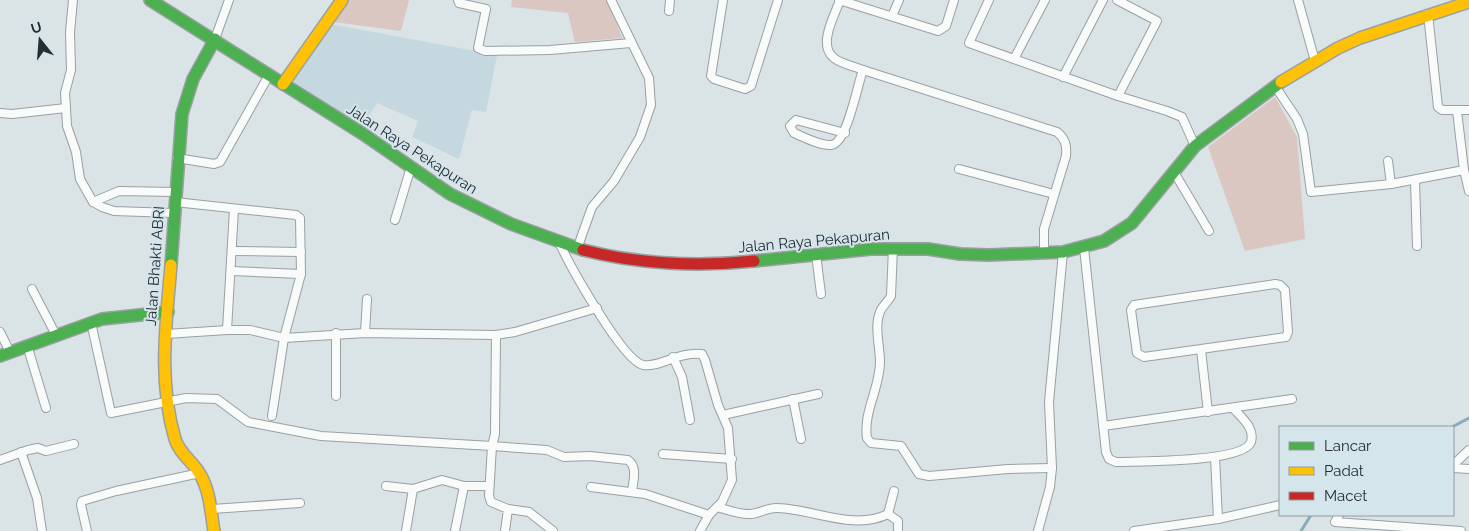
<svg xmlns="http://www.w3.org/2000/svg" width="1469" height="531" viewBox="0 0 1469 531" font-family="Raleway,sans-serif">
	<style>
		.built { fill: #c6d8df }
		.green { fill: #dac7c1 }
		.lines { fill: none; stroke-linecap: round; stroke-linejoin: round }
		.stream { stroke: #87acba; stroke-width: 3 }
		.street-casing { stroke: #99a0a2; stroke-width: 10 }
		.fast-casing { stroke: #99a0a2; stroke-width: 14 }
		.slow-casing { stroke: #99a0a2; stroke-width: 14 }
		.jam-casing { stroke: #99a0a2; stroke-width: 14 }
		.street { stroke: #f9fbfb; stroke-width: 8 }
		.fast { stroke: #4caf50; stroke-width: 11 }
		.slow { stroke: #ffc107; stroke-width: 11 }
		.jam { stroke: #c62828; stroke-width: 11 }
		.labels { text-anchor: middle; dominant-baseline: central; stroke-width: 4; stroke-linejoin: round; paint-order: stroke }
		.street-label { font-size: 15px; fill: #272e31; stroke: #d4e5ec }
	</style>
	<rect width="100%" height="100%" fill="#dae3e6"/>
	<path class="built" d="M 330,24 L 497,55 L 486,112 L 472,110 L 459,159 L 412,137 L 418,121 L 377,103 L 362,127 L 290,79 Z"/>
	<g class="green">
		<path d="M 348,0 L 409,0 L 401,31 L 334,22 Z"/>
		<path d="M 512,0 L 608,0 L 622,38 L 575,42 L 568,13 L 511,7 Z"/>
		<path d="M 1275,97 L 1297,137 L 1305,239 L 1245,251 L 1208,147 Z"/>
	</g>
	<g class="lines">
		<g class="stream">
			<path d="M 1452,427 L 1469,418"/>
			<path d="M 1301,531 L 1311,515"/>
		</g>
		<g class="street-casing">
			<g id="street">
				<path d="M 73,0 L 70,32 L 71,70 L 65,93 L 66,108 L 67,126 L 76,152 L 80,179 L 93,202 L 102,207 L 114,211 L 173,213"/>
				<path d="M 458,0 L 459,3 L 486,9 L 478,48 L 485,51 L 550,50 L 631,43"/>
				<path d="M 723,0 L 711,76 L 714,79 L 745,89 L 751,86 L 778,0"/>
				<path d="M 839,0 L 938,31 L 946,26 L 954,0"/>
				<path d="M 840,0 C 835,15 817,45 834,58 C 841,64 854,66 863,70 L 1057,132 C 1065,138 1067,145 1066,156 L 1044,229 L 1044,253"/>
				<path d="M 989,0 L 969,43 L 1118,96 L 1167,111 L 1182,117 L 1195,146"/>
				<path d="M 1117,0 L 1157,21 L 1118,96"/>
				<path d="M 1298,0 L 1315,61"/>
				<path d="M 669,11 L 670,0"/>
				<path d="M 1428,14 L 1438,107 L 1442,110 L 1469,110"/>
				<path d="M 892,16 L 899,0"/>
				<path d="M 215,39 L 229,0"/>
				<path d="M 1014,59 L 1045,0"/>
				<path d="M 1063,77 L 1103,0"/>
				<path d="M 1275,86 L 1297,119 L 1303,134 L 1311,192 L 1391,184 L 1464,170 L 1469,191"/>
				<path d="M 1457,111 L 1464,170"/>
				<path d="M 0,113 L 12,114 L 66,108"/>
				<path d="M 845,133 L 796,120 L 790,126 L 794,133 C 804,137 820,146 831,145 C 847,144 857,86 863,70"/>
				<path d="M 177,158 L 214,164 L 220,162 L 269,75"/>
				<path d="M 1388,161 L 1391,184"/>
				<path d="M 959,169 L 1054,194"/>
				<path d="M 1174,172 L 1209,231"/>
				<path d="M 1415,180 L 1417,246"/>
				<path d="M 93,202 L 119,191 L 175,192"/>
				<path d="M 175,202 L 296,215 L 300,218 L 301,274 L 284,338 L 272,416"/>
				<path d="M 395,220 L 411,167"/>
				<path d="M 559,242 C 569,264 622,360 643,365 C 658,368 680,351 702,354 L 705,360 L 718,405 L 728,428 L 732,480 L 722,502 L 709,515 L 700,531"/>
				<path d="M 893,248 L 891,296 C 888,302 882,306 880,312 C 874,326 880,347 880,362 C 880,388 863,412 867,438 L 871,443 L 901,446 L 919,474 L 929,476 L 1008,469 L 1052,468"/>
				<path d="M 1084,248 L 1106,452 L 1109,459 L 1116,462 C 1138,461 1243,463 1251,442 C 1255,428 1242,418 1234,409"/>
				<path d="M 577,249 L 592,207 L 614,181 L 640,137 L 651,105 L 649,78 L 611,0"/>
				<path d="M 232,251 L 301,252"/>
				<path d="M 816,254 L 821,294"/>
				<path d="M 232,271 L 301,274"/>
				<path d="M 1275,284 L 1280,285 L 1285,290 L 1288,332 L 1286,337 L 1144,357 L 1137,353 L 1131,310 L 1134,305 Z"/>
				<path d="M 32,289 L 56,335"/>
				<path d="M 91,322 L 111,413 L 186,398 L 217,399 L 248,422 L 321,436 L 492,446 L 489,496 L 491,502 L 508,509 L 505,531"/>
				<path d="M 227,330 L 234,209"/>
				<path d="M 0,332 L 10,352"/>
				<path d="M 336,333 L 336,396"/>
				<path d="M 365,333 L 367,299"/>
				<path d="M 166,334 L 227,330 L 250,330 L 284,338 L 365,333 L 496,335 L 515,332 L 597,308"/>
				<path d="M 496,335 L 495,434 L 492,446 L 547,450 L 564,457 L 590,456 L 628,460 C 638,467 633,481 632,492"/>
				<path d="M 27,345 L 46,408"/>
				<path d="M 1201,350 L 1208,412"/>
				<path d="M 673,357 L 682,377 L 690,420"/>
				<path d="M 793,399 L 801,439"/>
				<path d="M 723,415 L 818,394"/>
				<path d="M 1103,426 L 1292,399"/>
				<path d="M 21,452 L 37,498 L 42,531"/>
				<path d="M 663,454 L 732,459"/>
				<path d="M 1215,457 L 1218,519"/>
				<path d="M 0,460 L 28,450 L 38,448 L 46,451 L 74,444"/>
				<path d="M 1453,465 L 1469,450"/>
				<path d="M 1453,468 L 1469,469"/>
				<path d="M 386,486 L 413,489 L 442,480 L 464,486"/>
				<path d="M 591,487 L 645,494 L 709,515"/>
				<path d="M 894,491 L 888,514 L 898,521 L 898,531"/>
				<path d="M 717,507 C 728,510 740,515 751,514 C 761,513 768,507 778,508 C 813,509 854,531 888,514"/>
				<path d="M 212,509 L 300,503"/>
				<path d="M 508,509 L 529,512 L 553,531"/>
				<path d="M 1339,515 L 1335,522 L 1461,531"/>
				<path d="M 87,531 L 81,505 L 82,501 L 116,491 L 200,473"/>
				<path d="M 406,531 L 413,489"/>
				<path d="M 455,531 L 464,486 L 489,486"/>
				<path d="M 1038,531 L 1050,487 L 1052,468 L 1049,402 L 1063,252"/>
				<path d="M 1134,531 L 1218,519 L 1280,505"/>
			</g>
		</g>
		<g class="fast-casing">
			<g id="fast">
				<path d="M 150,0 L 363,134 L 450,194 L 511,224 L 583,250"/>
				<path d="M 754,261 L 871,249 L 928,249 L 960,254 L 989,255 L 1063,252 L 1104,241 L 1132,223 L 1195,146 L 1281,82"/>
				<path d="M 171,265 L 182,114 L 193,79 L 215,39"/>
				<path d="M 0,356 L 102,319 L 168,312"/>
			</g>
		</g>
		<g class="slow-casing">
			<g id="slow">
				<path d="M 1281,82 L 1338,48 L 1360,38 L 1469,2"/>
				<path d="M 283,84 L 342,0"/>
				<path d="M 171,265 C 166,324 158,381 175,439 C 180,455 194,462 201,476 C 210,492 211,513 214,531"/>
			</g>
		</g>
		<g class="jam-casing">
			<path id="jam" d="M 583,250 C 637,264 698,267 754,261"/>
		</g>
		<use href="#street" class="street"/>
		<use href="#fast" class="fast"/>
		<use href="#slow" class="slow"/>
		<use href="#jam" class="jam"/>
	</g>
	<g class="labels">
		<g class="street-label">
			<text transform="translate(412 149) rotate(33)">Jalan Raya Pekapuran</text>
			<text transform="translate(814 241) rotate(-5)">Jalan Raya Pekapuran</text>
			<text transform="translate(155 266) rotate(-86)">Jalan Bhakti ABRI</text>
		</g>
	</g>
	<rect x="1279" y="426" width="175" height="90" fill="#d4e5ec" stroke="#8f9ca1"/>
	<rect x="1289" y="442" width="25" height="8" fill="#4caf50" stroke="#8f9ca1"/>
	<text x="1324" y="451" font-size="15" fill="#272e31">Lancar</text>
	<rect x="1289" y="467" width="25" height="8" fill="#ffc107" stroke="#8f9ca1"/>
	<text x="1324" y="476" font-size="15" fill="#272e31">Padat</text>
	<rect x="1289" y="492" width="25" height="8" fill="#c62828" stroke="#8f9ca1"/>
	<text x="1324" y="501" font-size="15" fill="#272e31">Macet</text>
	<g transform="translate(40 40) rotate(343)" stroke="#d4e5ec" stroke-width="4" paint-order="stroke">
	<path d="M0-4L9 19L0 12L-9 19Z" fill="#272e31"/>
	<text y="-8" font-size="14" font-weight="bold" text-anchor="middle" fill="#272e31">U</text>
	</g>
</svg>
